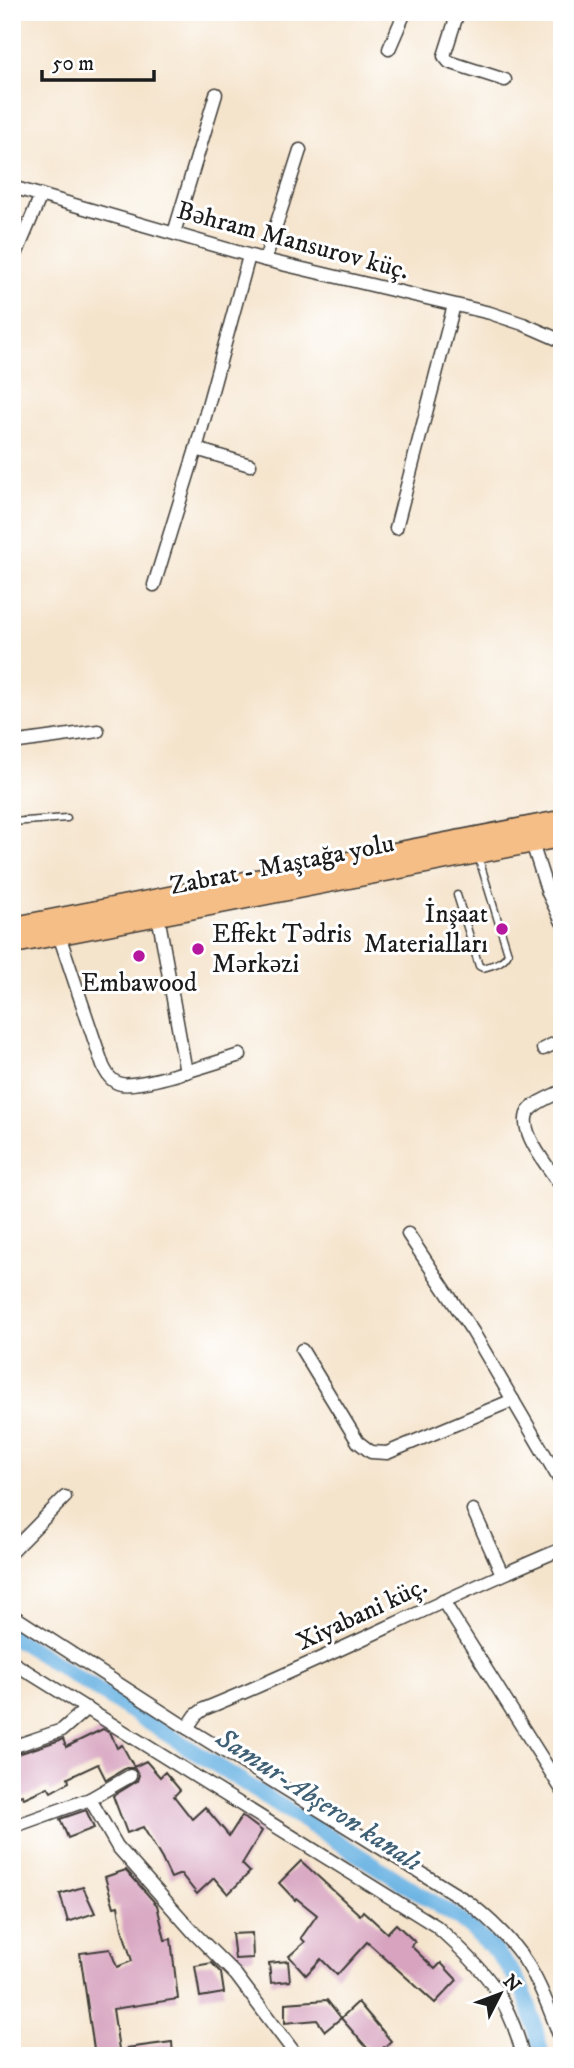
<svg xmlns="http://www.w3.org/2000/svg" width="574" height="2068" viewBox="0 0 574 2068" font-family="'IM FELL DW Pica',serif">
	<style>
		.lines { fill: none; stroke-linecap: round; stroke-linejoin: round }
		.canal { stroke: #6bb3e3; stroke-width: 16 }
		.building { fill: #d7a3bf }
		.service-casing { stroke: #3d3a36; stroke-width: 9 }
		.minor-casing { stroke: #3d3a36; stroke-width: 15 }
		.primary-casing { stroke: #3d3a36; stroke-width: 22 }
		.service { stroke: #fff; stroke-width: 6 }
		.minor { stroke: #fff; stroke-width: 12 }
		.primary { stroke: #f6be87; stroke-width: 19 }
		.poi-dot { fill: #b5179e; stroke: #fff; stroke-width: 2.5 }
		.labels { text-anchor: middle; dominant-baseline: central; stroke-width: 6; stroke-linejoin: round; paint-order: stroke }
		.street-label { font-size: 26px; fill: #1c1c1c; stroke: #fff }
		.poi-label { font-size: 26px; fill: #1c1c1c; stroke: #fff; text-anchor: end }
		.water-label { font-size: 28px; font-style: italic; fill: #406076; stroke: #fff }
	</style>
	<rect width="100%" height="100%" fill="#fff"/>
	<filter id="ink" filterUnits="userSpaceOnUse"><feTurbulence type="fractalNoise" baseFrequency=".0143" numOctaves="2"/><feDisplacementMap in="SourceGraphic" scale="14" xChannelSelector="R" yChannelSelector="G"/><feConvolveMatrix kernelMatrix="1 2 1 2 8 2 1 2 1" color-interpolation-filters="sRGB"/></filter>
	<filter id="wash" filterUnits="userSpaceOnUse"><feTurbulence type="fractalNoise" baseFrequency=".00686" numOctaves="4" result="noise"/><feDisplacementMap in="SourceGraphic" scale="28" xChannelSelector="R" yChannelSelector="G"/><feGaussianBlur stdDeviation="1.57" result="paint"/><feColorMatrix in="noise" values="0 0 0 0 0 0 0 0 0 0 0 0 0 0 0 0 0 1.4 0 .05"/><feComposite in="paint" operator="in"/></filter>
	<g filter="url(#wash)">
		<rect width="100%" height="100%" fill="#f5e4cc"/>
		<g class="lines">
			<path class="canal" d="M 12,1636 L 455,1916 C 484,1938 512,1964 526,1998 C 533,2016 537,2037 542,2056"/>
		</g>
		<g id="blocks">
			<g class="building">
				<path d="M 103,1729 L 111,1734 L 117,1748 L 122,1745 L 134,1767 L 146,1761 L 160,1777 L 165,1772 L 180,1790 L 174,1796 L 192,1819 L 205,1807 L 229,1836 L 242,1816 L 262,1831 L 242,1864 L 250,1872 L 228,1894 L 214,1878 L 197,1894 L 181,1874 L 171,1878 L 162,1859 L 143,1827 L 127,1833 L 113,1796 L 137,1781 L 139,1775 L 134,1768 L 126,1768 L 106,1780 L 98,1764 L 68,1778 L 69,1782 L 51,1792 L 48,1787 L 24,1798 L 22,1795 L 12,1799 L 12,1756 L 63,1739 L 66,1747 Z"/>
				<path d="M 86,1810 L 94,1828 L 68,1838 L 60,1819 Z"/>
				<path d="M 301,1861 L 360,1915 L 363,1911 L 387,1933 L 396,1924 L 415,1942 L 411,1946 L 435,1969 L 441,1963 L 457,1980 L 435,2003 L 367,1942 L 337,1975 L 321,1959 L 306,1975 L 289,1956 L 305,1942 L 301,1938 L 317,1915 L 296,1898 L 295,1900 L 279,1883 Z"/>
				<path d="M 126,1870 L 157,1905 L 165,1940 L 171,1939 L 178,1999 L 113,2009 L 120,2056 L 95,2056 L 80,1953 L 110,1949 L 117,1967 L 132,1961 L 122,1929 L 118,1906 L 114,1907 L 105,1877 Z"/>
				<path d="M 83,1887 L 95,1913 L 68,1922 L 60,1894 Z"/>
				<path d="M 252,1933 L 253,1958 L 235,1959 L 232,1934 Z"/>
				<path d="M 288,1961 L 290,1981 L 271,1983 L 269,1963 Z"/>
				<path d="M 212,1963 L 221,1973 L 224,1993 L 200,1997 L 195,1966 Z"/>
				<path d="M 327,2000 L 341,2018 L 325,2031 L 317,2020 L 285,2023 L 285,2003 Z"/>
				<path d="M 358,2002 L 391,2041 L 374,2056 L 341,2018 Z"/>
				<path d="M 172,2042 L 173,2056 L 127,2056 L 127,2048 Z"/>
			</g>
		</g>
	</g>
	<g filter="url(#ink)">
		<use href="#blocks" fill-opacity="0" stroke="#3d3a36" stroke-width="2"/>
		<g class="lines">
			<g class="service-casing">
				<g id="service">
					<path d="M 12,822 L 67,818"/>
					<path d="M 457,895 L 479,966 L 483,968 C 492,965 504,963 508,953 L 478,856"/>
				</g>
			</g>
			<g class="minor-casing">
				<g id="minor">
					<path d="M 458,12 L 444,56 L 449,62 L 505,80"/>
					<path d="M 389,49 L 405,12"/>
					<path d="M 12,187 L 265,260 L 490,313 L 523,324 L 562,341"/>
					<path d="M 174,233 L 216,94"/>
					<path d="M 265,260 L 300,150"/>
					<path d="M 12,264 L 41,195"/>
					<path d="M 196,449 L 250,465"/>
					<path d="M 396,528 L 454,305"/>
					<path d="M 154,585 L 196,449 L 249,256"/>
					<path d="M 12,743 L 98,731"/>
					<path d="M 532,843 L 548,893 L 562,922"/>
					<path d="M 158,915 L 186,1072"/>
					<path d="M 59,935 L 103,1066 C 107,1074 111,1082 121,1084 C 141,1088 217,1062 240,1055"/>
					<path d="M 543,1049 L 562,1040"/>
					<path d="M 562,1091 C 552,1096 535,1102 528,1112 C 517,1131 551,1171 562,1187"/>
					<path d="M 408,1234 L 473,1332 L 562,1484"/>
					<path d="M 302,1350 L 358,1442 L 371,1452 L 387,1453 L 513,1400"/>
					<path d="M 473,1510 L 502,1574"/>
					<path d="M 12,1551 L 65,1497"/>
					<path d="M 443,1601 L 562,1790"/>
					<path d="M 12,1615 L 187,1728 L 468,1902 C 524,1946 540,1978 562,2044"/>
					<path d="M 12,1662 L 436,1926 C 482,1967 508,1994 523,2056"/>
					<path d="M 187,1728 L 196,1715 L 204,1709 C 325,1660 441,1599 562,1549"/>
					<path d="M 12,1747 L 62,1730 L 87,1708"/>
					<path d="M 90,1799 L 117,1846 L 195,1934 L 236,1975 L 297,2056"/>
					<path d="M 12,1827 L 90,1799 L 130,1776"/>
				</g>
			</g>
			<g class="primary-casing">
				<g id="primary">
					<path d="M 12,927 L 562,820"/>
					<path d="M 12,944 L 562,837"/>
				</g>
			</g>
			<use href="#service" class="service"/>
			<use href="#minor" class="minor"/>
			<use href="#primary" class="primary"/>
		</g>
	</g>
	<g class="poi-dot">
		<circle cx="502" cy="929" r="7"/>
		<circle cx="198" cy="949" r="7"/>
		<circle cx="139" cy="956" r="7"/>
	</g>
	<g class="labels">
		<g class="street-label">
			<text transform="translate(293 241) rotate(15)">Bəhram Mansurov küç.</text>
			<text transform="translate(282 865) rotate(-11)">Zabrat - Maştağa yolu</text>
			<text transform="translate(362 1614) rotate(-25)">Xiyabani küç.</text>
		</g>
		<g class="poi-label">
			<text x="488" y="914">İnşaat<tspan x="488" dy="30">Materialları</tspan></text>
			<text x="212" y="934" text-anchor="start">Effekt Tədris<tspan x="212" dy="30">Mərkəzi</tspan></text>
			<text x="139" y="983" text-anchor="middle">Embawood</text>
		</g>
		<g class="water-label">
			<text transform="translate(319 1800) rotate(33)">Samur-Abşeron kanalı</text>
		</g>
	</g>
	<rect width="574" height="2068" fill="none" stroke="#fff" stroke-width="42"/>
	<g transform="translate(500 1994) rotate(48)" stroke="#ffffff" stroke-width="5" paint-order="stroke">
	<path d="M0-5L12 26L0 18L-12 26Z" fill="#1c1c1c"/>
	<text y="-10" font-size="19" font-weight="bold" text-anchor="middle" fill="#1c1c1c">N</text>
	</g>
	<path d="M42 70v10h112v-10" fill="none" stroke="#1c1c1c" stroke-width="3.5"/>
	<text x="52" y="70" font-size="21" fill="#1c1c1c" stroke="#ffffff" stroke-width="5" paint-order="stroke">50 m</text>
</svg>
